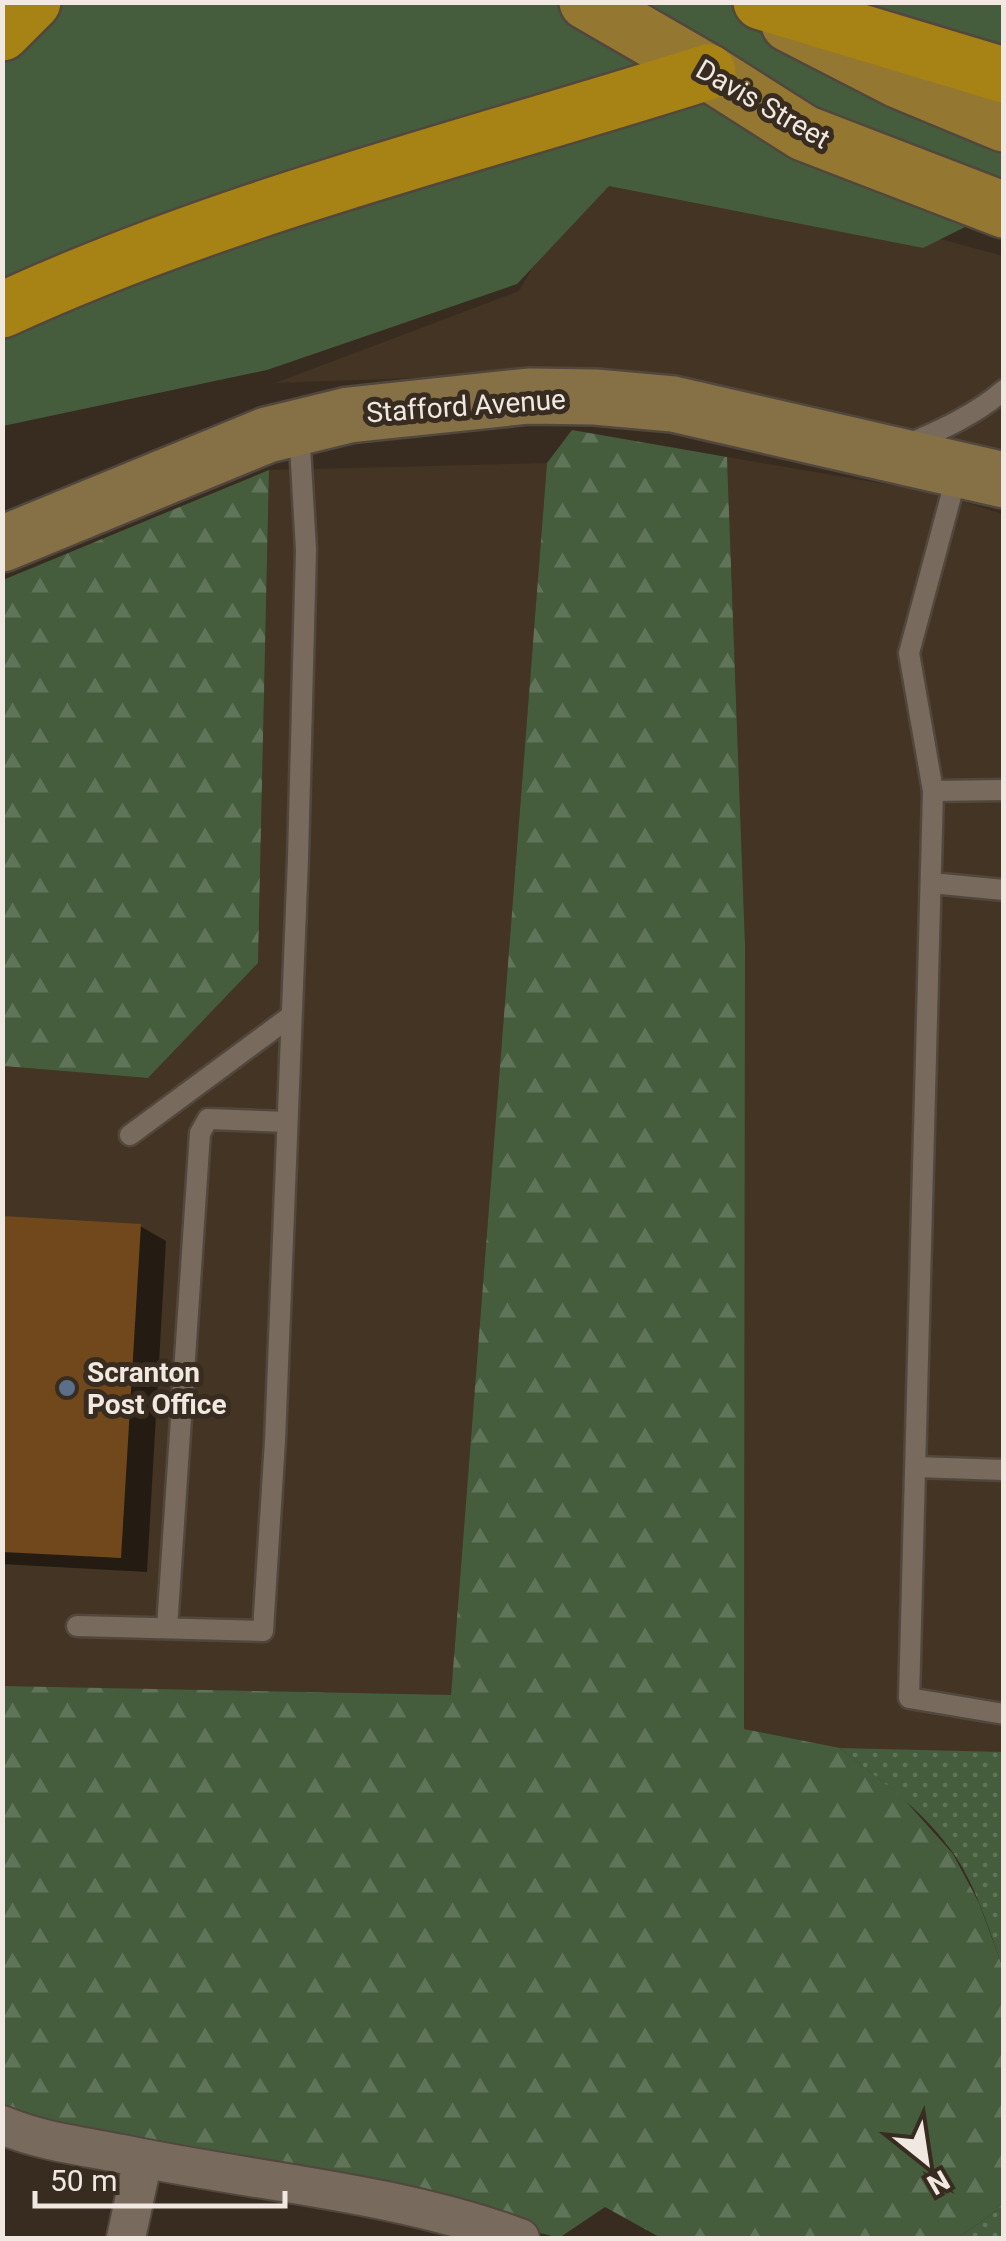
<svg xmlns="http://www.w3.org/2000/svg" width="1006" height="2241" viewBox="0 0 1006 2241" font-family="Roboto,sans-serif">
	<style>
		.built { fill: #443423 }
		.green { fill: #455d3d }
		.forest { fill: url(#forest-firs) }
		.park { fill: url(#park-dots) }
		.shadow { fill: #0007 }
		.building { fill: #71481b }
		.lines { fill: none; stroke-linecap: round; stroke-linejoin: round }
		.lane-casing { stroke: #51473d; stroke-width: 25 }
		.street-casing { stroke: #51473d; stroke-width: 42 }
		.secondary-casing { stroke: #51473d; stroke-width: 60 }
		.primary-casing { stroke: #51473d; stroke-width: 60 }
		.highway-casing { stroke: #51473d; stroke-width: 60 }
		.lane { stroke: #786a5d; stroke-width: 20 }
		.street { stroke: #786a5d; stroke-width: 38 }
		.secondary { stroke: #867147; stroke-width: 55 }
		.primary { stroke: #947831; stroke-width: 55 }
		.highway { stroke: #a78214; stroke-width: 55 }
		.service-dot { fill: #5c6f8a; stroke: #382c20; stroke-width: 4 }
		.labels { text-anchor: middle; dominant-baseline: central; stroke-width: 10; stroke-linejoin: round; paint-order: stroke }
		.street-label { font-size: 28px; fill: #f0e8e1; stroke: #382c20 }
		.poi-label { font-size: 28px; font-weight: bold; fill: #f0e8e1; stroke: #382c20; text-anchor: start }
	</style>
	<defs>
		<pattern id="forest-firs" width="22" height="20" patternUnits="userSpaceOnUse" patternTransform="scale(2.5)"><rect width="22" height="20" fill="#455d3d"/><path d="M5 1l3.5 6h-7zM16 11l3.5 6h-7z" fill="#607459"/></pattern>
		<pattern id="park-dots" width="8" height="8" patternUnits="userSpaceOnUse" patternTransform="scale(2.5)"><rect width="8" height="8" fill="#455d3d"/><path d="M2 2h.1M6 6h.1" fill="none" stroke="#607459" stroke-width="1.8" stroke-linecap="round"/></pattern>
	</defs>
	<rect width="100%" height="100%" fill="#382c20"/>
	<g class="built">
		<path d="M 624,153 L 1003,256 L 1003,467 L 524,374 L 275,383 L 519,291 L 576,192 Z"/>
		<path d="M 727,457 L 932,492 L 1003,514 L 1003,1753 L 840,1748 L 744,1729 L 745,945 Z"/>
		<path d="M 547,463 L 451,1696 L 3,1686 L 3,1066 L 148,1078 L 258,963 L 269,470 Z"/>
	</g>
	<path class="green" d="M 2,3 L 1003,3 L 1003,208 L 923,248 L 609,186 L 517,284 L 267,370 L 3,426 Z"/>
	<g class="forest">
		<path d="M 572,430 L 727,457 L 745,945 L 744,1729 L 840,1748 L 902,1797 L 953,1854 L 979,1903 L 1003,1968 L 1003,2206 L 958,2238 L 661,2238 L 605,2207 L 559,2238 L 327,2176 L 3,2113 L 2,1686 L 451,1695 L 547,463 Z"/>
		<path d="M 269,470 L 258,963 L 148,1078 L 3,1066 L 3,580 Z"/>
	</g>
	<g class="park">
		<path d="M 840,1748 L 1003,1752 L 1003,1968 C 989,1930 977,1888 954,1854 C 924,1811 880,1780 840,1748 Z"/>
		<path d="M 1003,2206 L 1003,2238 L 958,2238 Z"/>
	</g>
	<path class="shadow" d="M 2,1219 L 140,1226 L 166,1241 L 147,1572 L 2,1564 Z"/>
	<path class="building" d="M 2,1216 L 141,1224 L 121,1558 L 2,1552 Z"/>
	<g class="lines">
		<g class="lane-casing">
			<g id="lane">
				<path d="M 906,445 C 941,430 975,415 1004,390"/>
				<path d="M 958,470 L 909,653 L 933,791 L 909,1698 L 1004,1714"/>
				<path d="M 933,791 L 1004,790"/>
				<path d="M 931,883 L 1004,890"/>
				<path d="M 130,1135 L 291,1016"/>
				<path d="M 916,1467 L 1004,1470"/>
				<path d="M 77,1626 L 263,1631 L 275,1441 L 298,858 L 306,550 L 299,429"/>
				<path d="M 167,1628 L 200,1133 L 208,1119 L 287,1122"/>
			</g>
		</g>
		<g class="street-casing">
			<g id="street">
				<path d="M 2,2125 C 39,2141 82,2146 122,2154 C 254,2182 392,2191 520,2238"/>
				<path d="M 126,2238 L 143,2159"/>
			</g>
		</g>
		<g class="secondary-casing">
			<path id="secondary" d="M 2,544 L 267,435 L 349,415 L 529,396 L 595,397 L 673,404 L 1004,480"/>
		</g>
		<g class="primary-casing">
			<g id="primary">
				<path d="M 587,2 L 708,72 L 804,133 L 1004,210"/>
				<path d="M 789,24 L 898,80 L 1004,124"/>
			</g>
		</g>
		<g class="highway-casing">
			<g id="highway">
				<path d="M 761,2 L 1004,75"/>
				<path d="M 2,33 L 33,2"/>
				<path d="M 2,310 C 228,206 472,147 708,72"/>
			</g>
		</g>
		<use href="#lane" class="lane"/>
		<use href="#street" class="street"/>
		<use href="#secondary" class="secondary"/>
		<use href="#primary" class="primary"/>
		<use href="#highway" class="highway"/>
	</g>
	<circle class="service-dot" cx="67" cy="1388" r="10"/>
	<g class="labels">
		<g class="street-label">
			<text transform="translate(763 104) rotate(30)">Davis Street</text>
			<text transform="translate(466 406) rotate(-4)">Stafford Avenue</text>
		</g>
		<g class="poi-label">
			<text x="87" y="1372">Scranton<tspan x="87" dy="32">Post Office</tspan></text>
		</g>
	</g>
	<rect width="1006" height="2241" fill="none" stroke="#f0e8e1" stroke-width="10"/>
	<g transform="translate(926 2161) rotate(150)" stroke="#382c20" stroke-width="8" paint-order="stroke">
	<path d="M0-8L18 38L0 25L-18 38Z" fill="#f0e8e1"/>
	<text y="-15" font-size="28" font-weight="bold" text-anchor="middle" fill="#f0e8e1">N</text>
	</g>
	<path d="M35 2191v15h250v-15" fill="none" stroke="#f0e8e1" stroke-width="5"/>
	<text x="50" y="2191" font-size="30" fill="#f0e8e1" stroke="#382c20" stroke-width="8" paint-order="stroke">50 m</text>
</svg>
